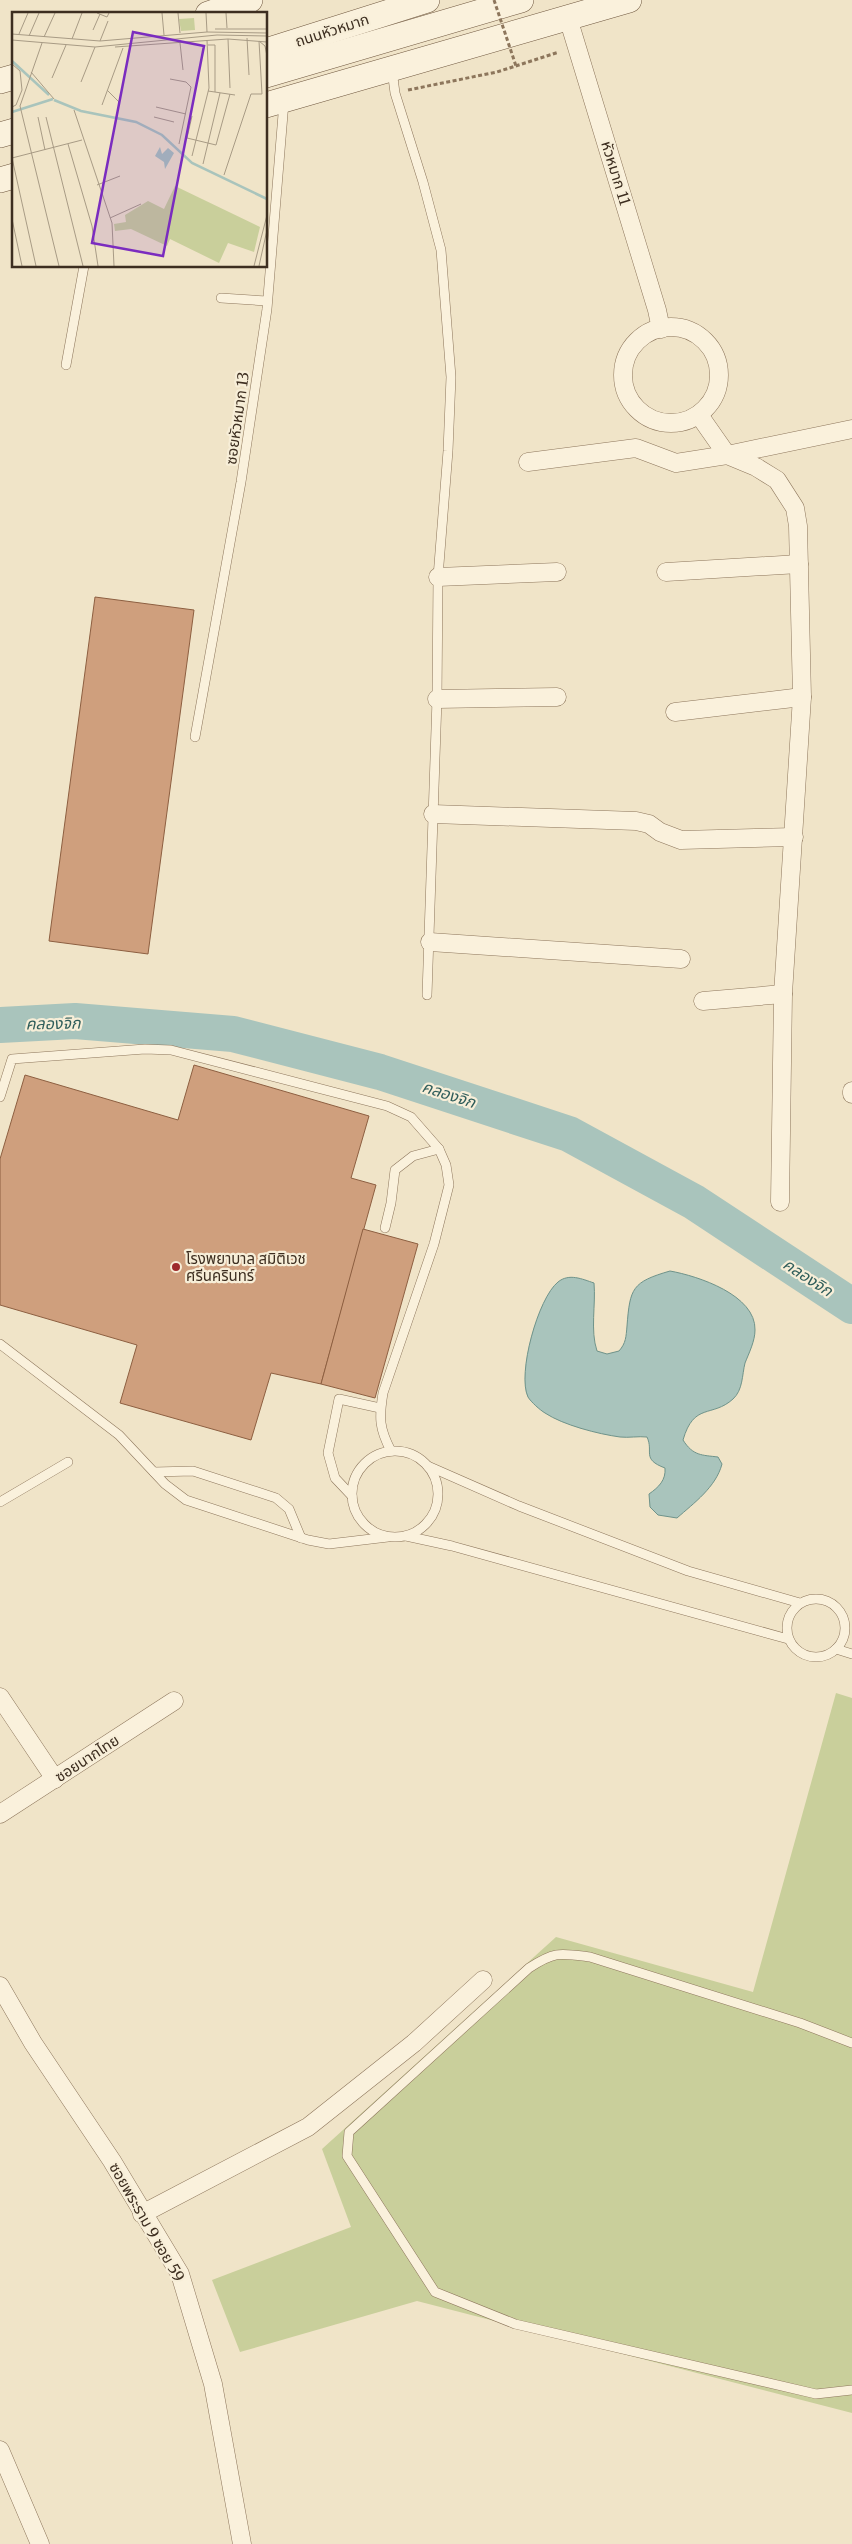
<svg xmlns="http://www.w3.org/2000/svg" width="852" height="2544" viewBox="0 0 852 2544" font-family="Merriweather,'Noto Sans Thai',serif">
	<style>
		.green { fill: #c9cf9b }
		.water { fill: #a9c4bc; stroke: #6f938a }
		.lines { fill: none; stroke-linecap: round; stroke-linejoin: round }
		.river { stroke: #a9c4bc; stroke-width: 36 }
		.building { fill: #cf9f7d; stroke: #8d5f41 }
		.lane-casing { stroke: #8d765c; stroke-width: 10 }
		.street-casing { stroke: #8d765c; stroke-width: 19 }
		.secondary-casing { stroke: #6f573f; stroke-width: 26 }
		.path { stroke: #8d765c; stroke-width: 3; stroke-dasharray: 4 2.5; stroke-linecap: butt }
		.lane { stroke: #faf1dc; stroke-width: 9 }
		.street { stroke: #faf1dc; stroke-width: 18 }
		.secondary { stroke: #faf1dc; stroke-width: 25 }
		.path-bridge { stroke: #8d765c; stroke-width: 3; stroke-dasharray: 4 2.5; stroke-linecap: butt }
		.poi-dot { fill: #9e2a2b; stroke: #f7eed8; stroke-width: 2 }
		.labels { text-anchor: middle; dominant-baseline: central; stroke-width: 4.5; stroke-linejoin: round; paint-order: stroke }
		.street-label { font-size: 15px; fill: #3d2e20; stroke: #f7eed8 }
		.poi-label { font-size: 15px; fill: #3d2e20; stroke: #f7eed8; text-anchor: start }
		.water-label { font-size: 16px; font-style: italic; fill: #2f5d5a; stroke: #f7eed8 }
		.inset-river { fill: none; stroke: #a9c4bc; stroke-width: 2.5 }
		.inset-road { fill: none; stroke: #a89b85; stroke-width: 1 }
		.view { fill: #7b2cbf; fill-opacity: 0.15; stroke: #7b2cbf; stroke-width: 2.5 }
		.inset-edge { fill: none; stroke: #3d2e20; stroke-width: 2.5 }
	</style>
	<rect width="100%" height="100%" fill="#f0e4c8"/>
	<path class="green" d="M 836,1693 L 852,1698 L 852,2413 L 417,2301 L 240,2352 L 212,2280 L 351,2227 L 322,2149 L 556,1937 L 753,1992 Z"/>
	<path class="water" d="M 670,1271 C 698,1276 756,1295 755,1330 C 755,1341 749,1353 745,1363 C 742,1375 743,1390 733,1399 C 712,1418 694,1402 683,1440 C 693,1456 702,1455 718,1457 L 722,1464 C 716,1487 694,1503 677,1518 L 658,1515 L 650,1507 L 649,1494 C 659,1487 666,1480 665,1468 C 641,1459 654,1452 647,1437 C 638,1436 629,1438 620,1437 C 598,1434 563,1425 545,1413 C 540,1410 531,1402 528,1397 C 517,1374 538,1298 558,1282 C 569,1273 582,1279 594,1283 C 596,1305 590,1330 597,1351 L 607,1354 L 619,1351 C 626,1343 626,1337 627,1326 C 630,1288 632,1282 670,1271 Z"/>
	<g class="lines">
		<path class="river" d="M 0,1025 L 75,1021 L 233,1034 L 380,1072 L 569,1134 L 694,1202 L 852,1306"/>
	</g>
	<g class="building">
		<path d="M 95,597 L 194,610 L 148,954 L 49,941 Z"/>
		<path d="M 194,1065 L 369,1116 L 351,1178 L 376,1185 L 321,1384 L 271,1373 L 251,1440 L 120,1403 L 137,1345 L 0,1305 L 0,1159 L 25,1075 L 178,1120 Z"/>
		<path d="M 363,1229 L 418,1244 L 375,1398 L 321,1384 Z"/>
	</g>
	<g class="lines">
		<g class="lane-casing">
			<g id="lane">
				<path d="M 392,70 L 395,93 L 423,182 L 441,250 L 451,377 L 448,451 L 438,577 L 437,699 L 427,995"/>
				<path d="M 221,298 L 267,301"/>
				<path d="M 66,365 L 84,266"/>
				<path d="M 195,737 L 241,482 L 267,309 L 284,102"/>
				<path d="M 0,1097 L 12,1059 L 145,1049 L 171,1050 L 387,1106 L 411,1117 L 439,1149 L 446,1165 L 449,1185 L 434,1244 L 383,1393 C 379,1418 379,1428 391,1451"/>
				<path d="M 385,1228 L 391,1203 L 395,1170 L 413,1156 L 439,1149"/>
				<path d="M 0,1344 L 119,1435 L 165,1484 L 186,1500 L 308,1540 L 329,1544 L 388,1537"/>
				<circle cx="395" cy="1494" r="43"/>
				<path d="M 428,1466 L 519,1506 L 688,1571 L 800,1603"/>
				<path d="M 154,1472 L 193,1471 L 276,1498 L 289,1509 L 301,1538"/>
				<path d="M 352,1496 L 335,1478 L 328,1453 L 339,1399 L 380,1408"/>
				<path d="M 0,1502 L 68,1462"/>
				<path d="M 406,1536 L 452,1546 L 788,1639"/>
				<circle cx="816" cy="1628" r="29"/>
				<path d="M 836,1649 L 852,1654"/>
				<path d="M 852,2043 L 800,2023 L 590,1957 C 560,1953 555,1951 529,1968 L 349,2132 L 347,2156 L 435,2292 L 515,2324 L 816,2394 L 852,2390"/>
			</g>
		</g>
		<g class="street-casing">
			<g id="street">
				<path d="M 568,18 L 657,310 L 661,329"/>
				<circle cx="671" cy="375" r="48"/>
				<path d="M 699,415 L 727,455 L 852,429"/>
				<path d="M 528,462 L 636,448 L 676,463 L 727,455 L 756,467 L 777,480 L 795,508 L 798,526 L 802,697 L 783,994 L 780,1202"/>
				<path d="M 666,572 L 799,564"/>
				<path d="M 438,577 L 557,572"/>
				<path d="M 437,699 L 557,697"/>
				<path d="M 675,712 L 802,697"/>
				<path d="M 433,814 L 636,821 L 649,824 L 660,832 L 681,840 L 794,837"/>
				<path d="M 430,942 L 681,959"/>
				<path d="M 703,1001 L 783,994"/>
				<path d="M 852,1091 L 852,1094"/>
				<path d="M 0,1697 L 55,1779"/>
				<path d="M 0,1814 L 174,1701"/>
				<path d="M 0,1986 L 33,2043 L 112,2161 L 180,2274 L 213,2384 L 242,2544"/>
				<path d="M 142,2214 L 308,2127 L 414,2043 L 483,1980"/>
				<path d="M 0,2450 L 40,2544"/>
			</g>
		</g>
		<g class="secondary-casing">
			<g id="secondary">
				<path d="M 208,14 L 250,0"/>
				<path d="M 266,51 L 427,0"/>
				<path d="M 266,75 L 521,0"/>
				<path d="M 0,81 L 14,77"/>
				<path d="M 266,105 L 629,0"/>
				<path d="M 0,135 L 14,131"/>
				<path d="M 0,180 L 14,176"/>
			</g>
		</g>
		<path class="path" d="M 408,90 L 497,72 L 559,52"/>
		<use href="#lane" class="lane"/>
		<use href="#street" class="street"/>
		<use href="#secondary" class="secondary"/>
		<path class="path-bridge" d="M 494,0 L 516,66"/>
	</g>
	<circle class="poi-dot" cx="176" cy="1267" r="5"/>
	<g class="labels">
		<g class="street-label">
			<text transform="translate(332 30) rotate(-18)">ถนนหัวหมาก</text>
			<text transform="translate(616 173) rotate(73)">หัวหมาก 11</text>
			<text transform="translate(237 418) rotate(-82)">ซอยหัวหมาก 13</text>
			<text transform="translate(87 1758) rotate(-33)">ซอยนากไทย</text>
			<text transform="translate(147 2222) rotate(60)">ซอยพระราม 9 ซอย 59</text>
		</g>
		<g class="poi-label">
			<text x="186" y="1258">โรงพยาบาล สมิติเวช<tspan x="186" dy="17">ศรีนครินทร์</tspan></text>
		</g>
		<g class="water-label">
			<text transform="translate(53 1023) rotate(-1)">คลองจิก</text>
			<text transform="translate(449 1094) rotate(18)">คลองจิก</text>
			<text transform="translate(808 1277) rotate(33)">คลองจิก</text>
		</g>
	</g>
	<g transform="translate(12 12)">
		<rect width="255" height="255" fill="#f0e4c8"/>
		<path d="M 182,6 L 183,18 L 169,19 L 167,7 ZM 163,174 L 248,215 L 242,240 L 216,231 L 207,251 L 158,227 L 155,234 L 119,217 L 103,219 L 102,212 L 114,210 L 113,203 L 136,189 L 152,197 Z" fill="#c9cf9b"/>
		<path d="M 148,135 L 150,142 L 156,136 L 162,141 L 153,157 L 152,150 L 143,144 Z" fill="#a9c4bc"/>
		<path class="inset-river" d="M 0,49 L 37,83M 42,88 L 69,99 L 124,110 L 150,123 L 180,151 L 255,187M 0,100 L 41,87"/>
		<path class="inset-road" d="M 85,1 L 95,5 L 97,1M 150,1 L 152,23M 166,1 L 168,21M 194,1 L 195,20M 214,1 L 215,16M 203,17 L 255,17M 81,18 L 88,2M 0,22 L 88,29 L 195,20 L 255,21M 7,22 L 16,1M 17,24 L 27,1M 32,25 L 43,1M 235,26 L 237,63M 60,27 L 70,1M 216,27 L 218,76M 0,28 L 83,35 L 205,23 L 255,24M 88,29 L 96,9M 247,29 L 253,34 L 255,44M 30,31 L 8,94 L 47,254M 168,31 L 171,58M 196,33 L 203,33 L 203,80M 103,35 L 216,27 L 255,30M 0,52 L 8,59 L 10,78 L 4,93 L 0,95M 19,60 L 42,87M 40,66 L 54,33M 158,67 L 174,70 L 179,75 L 167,132M 69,70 L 83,35M 95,78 L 107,90M 196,79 L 223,83M 90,93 L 111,36M 144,95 L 174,102M 62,98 L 100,211 L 102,254M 180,104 L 175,126 L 204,133 L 218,82M 26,105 L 33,138M 34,105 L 71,254M 142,105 L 162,110M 56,132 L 80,214 L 86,254M 180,144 L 197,76 L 195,28M 0,146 L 24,254M 0,146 L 70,128M 191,152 L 208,81M 212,163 L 239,82 L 250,82 L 247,29M 85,173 L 108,164M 98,206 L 129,192M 0,207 L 10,254M 242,254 L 255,203M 247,254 L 255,218"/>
		<path class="view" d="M 121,20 L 192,34 L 151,244 L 80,231 Z"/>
		<rect width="255" height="255" class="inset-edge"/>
	</g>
</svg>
